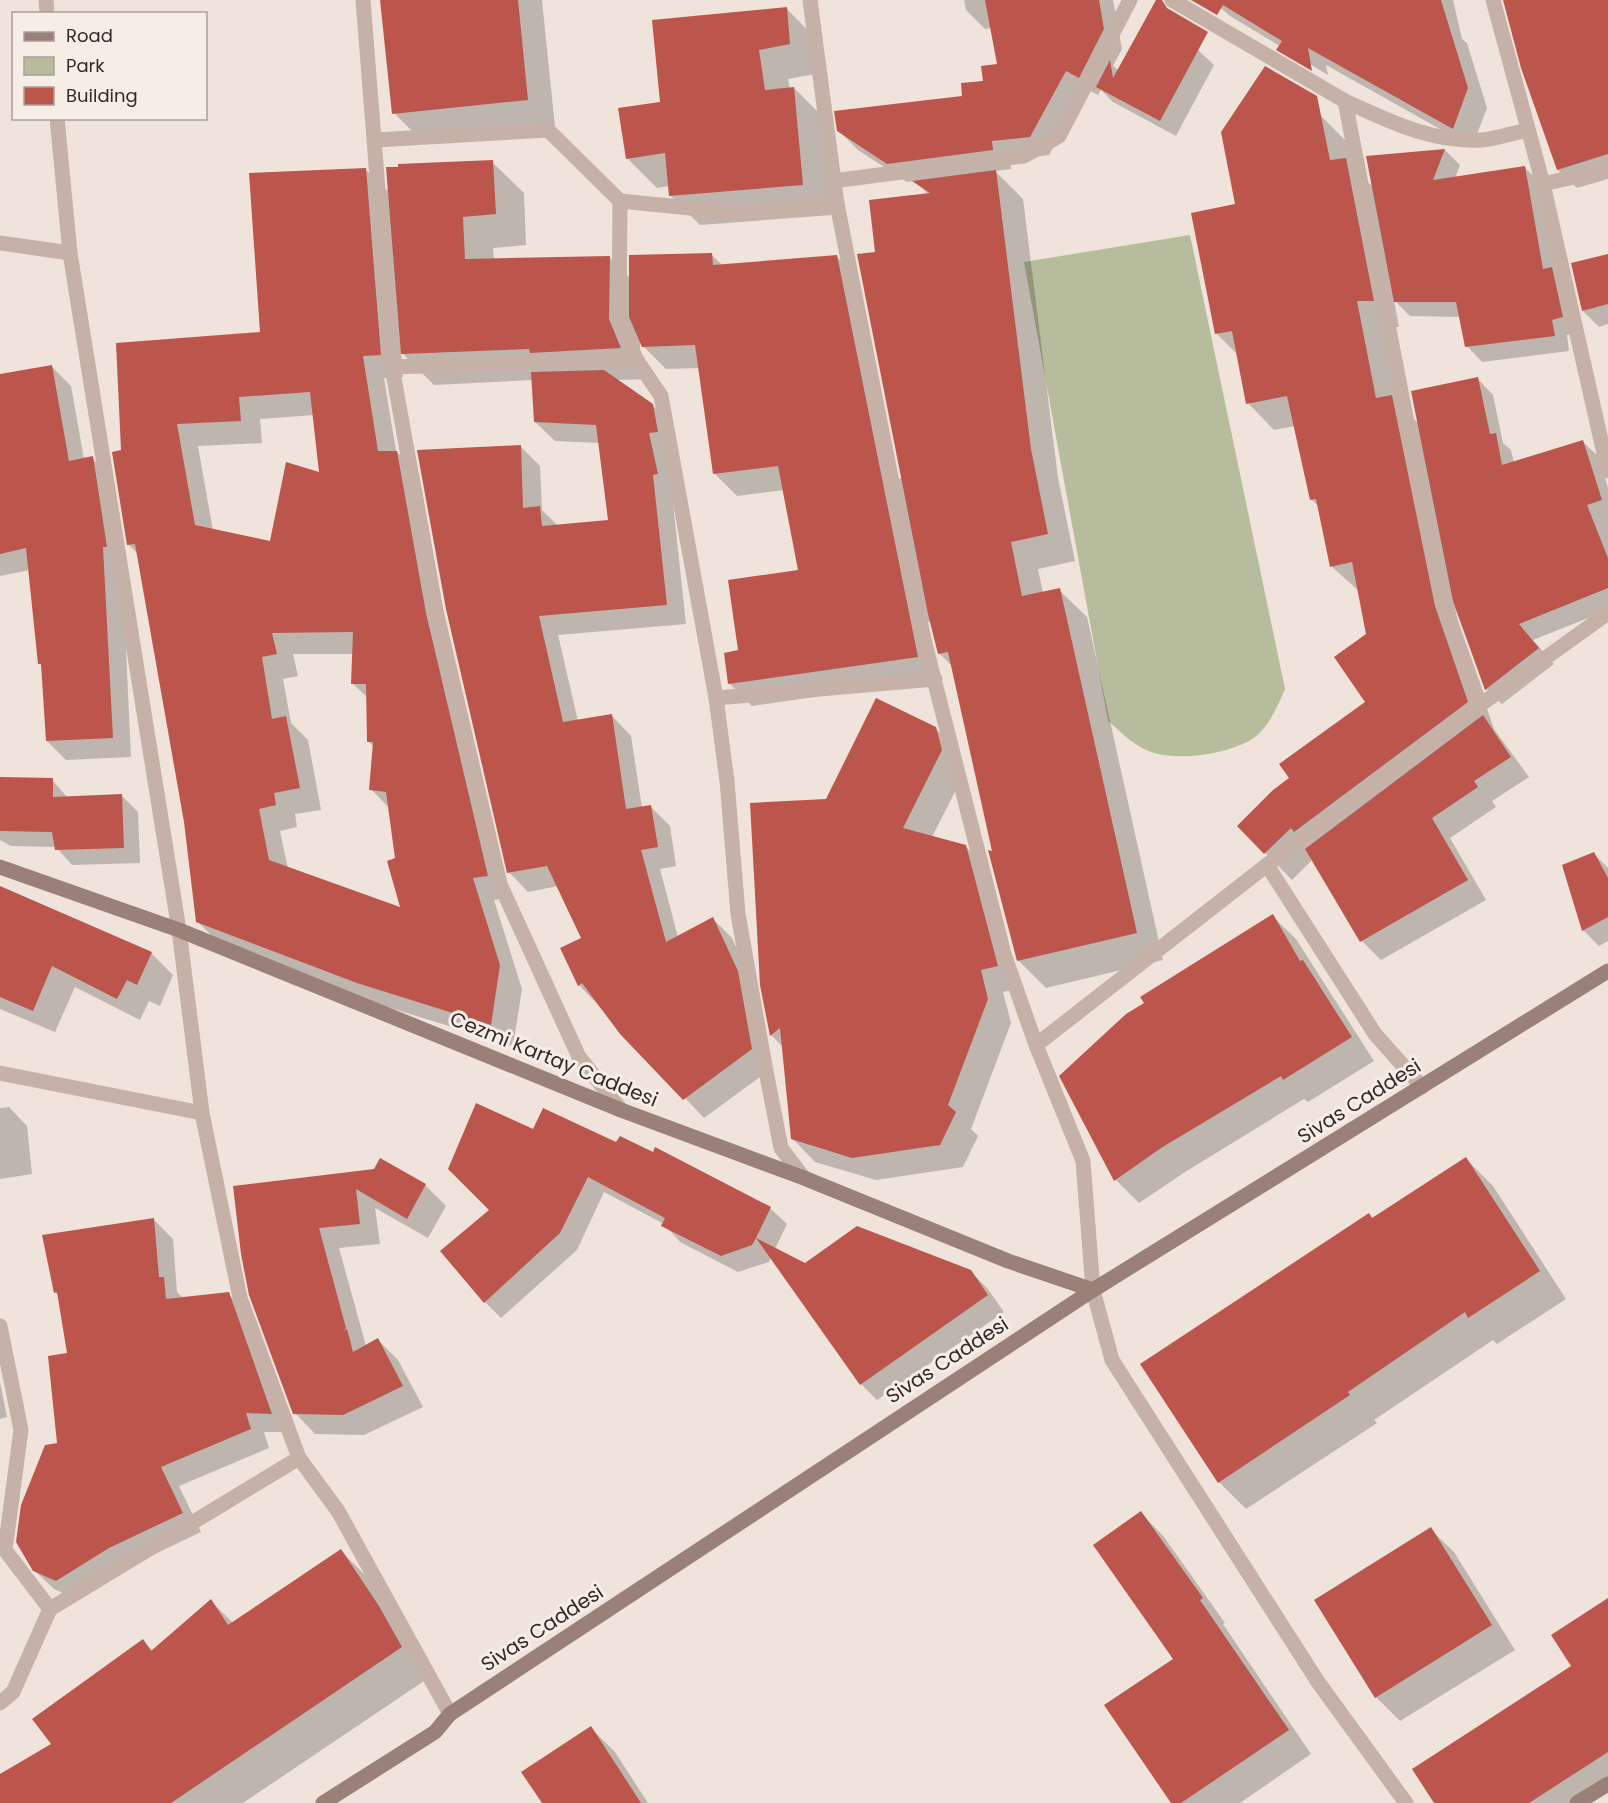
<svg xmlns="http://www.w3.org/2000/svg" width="1608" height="1803" viewBox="0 0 1608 1803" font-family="Poppins,sans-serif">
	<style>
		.green { fill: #b7bd9c }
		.shadow { fill: #0003; fill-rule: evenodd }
		.building { fill: #bc564c; fill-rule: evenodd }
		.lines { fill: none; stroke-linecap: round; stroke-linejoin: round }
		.street { stroke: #c6b1a8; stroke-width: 15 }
		.secondary { stroke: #9a8079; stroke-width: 15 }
		.labels { text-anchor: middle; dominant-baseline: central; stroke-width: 6; stroke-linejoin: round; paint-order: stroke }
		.street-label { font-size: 20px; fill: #342927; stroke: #f7ede7 }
	</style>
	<rect width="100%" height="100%" fill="#efe3db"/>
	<path class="green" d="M 1190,235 L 1285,689 C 1277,707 1269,728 1252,739 C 1226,755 1172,763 1144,749 C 1131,743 1119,730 1108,721 L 1024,262 Z"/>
	<g class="shadow">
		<path d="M 382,0 L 542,0 L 555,127 L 421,140 L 394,113 Z"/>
		<path d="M 964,0 L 1113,0 L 1122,49 L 1113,66 L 1119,71 L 1198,50 L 1214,65 L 1176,136 L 1113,102 L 1101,90 L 1098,95 L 1086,89 L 1049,155 L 1010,160 L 1011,169 L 995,171 L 1023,199 L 1058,478 L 1075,561 L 1038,569 L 1043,593 L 1059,590 L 1087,617 L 1163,960 L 1046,988 L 1018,960 L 952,666 L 939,653 L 931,622 L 928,622 L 940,679 L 752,706 L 730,684 L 739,651 L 800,571 L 784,490 L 737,496 L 715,474 L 700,368 L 666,369 L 643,346 L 640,340 L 640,352 L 651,379 L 617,380 L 652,405 L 672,425 L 672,494 L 686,624 L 558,635 L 578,721 L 612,716 L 631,736 L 642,808 L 650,806 L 670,826 L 676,866 L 660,869 L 678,937 L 713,919 L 732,938 L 757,992 L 771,1069 L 704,1118 L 579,985 L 583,939 L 558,886 L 528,892 L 509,872 L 520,446 L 540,466 L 542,510 L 558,526 L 610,521 L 600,443 L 555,441 L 535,422 L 533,380 L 434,385 L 401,352 L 403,377 L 384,378 L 396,451 L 419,474 L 448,637 L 509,898 L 494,900 L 522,989 L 513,1046 L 381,1005 L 220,944 L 197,921 L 185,822 L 138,554 L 128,544 L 123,451 L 261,334 L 366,170 L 390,193 L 492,162 L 524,193 L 526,245 L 493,248 L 494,260 L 609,257 L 631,279 L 712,255 L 723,266 L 837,257 L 859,279 L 899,479 L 902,478 L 877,254 L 928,194 L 915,181 L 907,182 L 858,150 L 839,131 L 964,97 L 985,82 L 999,65 L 992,28 L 985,29 L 966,10 ZM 314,415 L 320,474 L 271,543 L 213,531 L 198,446 L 262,443 L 260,419 ZM 293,654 L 354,654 L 352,683 L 368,698 L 368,741 L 374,747 L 371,789 L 390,809 L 402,910 L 288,869 L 280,831 L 297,827 L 295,814 L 321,810 L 308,740 L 291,723 L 283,679 L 298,676 Z"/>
		<path d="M 1211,0 L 1453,0 L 1462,39 L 1467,43 L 1487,108 L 1472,147 L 1326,65 L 1328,75 L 1230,16 Z"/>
		<path d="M 1512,0 L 1608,0 L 1608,179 L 1577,188 L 1558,170 Z"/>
		<path d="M 787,9 L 816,39 L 820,73 L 788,79 L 790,89 L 794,88 L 824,118 L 832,215 L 700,225 L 670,195 L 669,186 L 657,188 L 627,158 Z"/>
		<path d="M 1320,115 L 1347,142 L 1351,166 L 1373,187 L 1367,158 L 1445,150 L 1460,165 L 1455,178 L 1524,167 L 1540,182 L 1577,332 L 1567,335 L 1569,351 L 1482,362 L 1467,346 L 1461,317 L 1410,316 L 1394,300 L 1399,327 L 1383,327 L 1398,403 L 1419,424 L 1478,379 L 1493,395 L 1503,443 L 1511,450 L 1514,463 L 1583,442 L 1599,457 L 1608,488 L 1608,610 L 1533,640 L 1554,664 L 1502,704 L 1486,689 L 1455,608 L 1461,634 L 1494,729 L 1529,777 L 1492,801 L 1496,807 L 1450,838 L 1486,900 L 1381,960 L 1362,941 L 1313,859 L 1292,880 L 1239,826 L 1368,702 L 1368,635 L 1360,592 L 1331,566 L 1319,507 L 1311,499 L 1295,426 L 1274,430 L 1248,403 L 1238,355 L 1216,333 L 1237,205 Z"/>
		<path d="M 1608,256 L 1608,324 L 1599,327 L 1583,311 Z"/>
		<path d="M 52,367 L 71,386 L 84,459 L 92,458 L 111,477 L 122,566 L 131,757 L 66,760 L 47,741 L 43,667 L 40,664 L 30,570 L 0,576 L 0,376 Z"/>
		<path d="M 935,728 L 959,752 L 964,774 L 932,837 L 965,846 L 989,869 L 1020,988 L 1003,992 L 1011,1023 L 971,1129 L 978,1136 L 963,1167 L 876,1180 L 815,1162 L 792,1138 L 783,1047 L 771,1035 L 827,800 Z"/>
		<path d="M 0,778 L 52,780 L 68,798 L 122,796 L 138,812 L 140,863 L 72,865 L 56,847 L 11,846 L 0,840 Z"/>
		<path d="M 1594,854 L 1608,868 L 1608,941 L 1599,946 L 1583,930 Z"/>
		<path d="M 0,887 L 151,953 L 173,975 L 160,1006 L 149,1001 L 140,1020 L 75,987 L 55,1032 L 0,1009 Z"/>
		<path d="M 1272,916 L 1296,939 L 1374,1061 L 1308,1102 L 1304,1099 L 1185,1172 L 1139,1203 L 1116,1180 L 1061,1076 Z"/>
		<path d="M 9,1107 L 27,1126 L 32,1174 L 0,1179 L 0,1108 Z"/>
		<path d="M 534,1131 L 617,1144 L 770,1208 L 787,1224 L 775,1249 L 805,1264 L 970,1271 L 987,1288 L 1004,1312 L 877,1400 L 861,1384 L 771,1257 L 769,1262 L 738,1272 L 680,1242 L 664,1224 L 604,1192 L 577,1250 L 501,1318 L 485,1302 L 491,1210 Z"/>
		<path d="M 1466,1159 L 1493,1186 L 1566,1299 L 1497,1344 L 1493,1340 L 1374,1420 L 1377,1423 L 1246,1509 L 1219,1482 L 1369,1215 L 1373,1219 Z"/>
		<path d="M 380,1160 L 425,1185 L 446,1206 L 428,1238 L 375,1208 L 380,1244 L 339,1248 L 366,1346 L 378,1340 L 398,1360 L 423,1407 L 364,1435 L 315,1434 L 295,1413 L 251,1295 L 375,1170 Z"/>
		<path d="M 154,1220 L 173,1239 L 177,1292 L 182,1297 L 228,1294 L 248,1313 L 290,1432 L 264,1432 L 269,1448 L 179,1486 L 201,1532 L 128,1567 L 76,1599 L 54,1589 L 34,1570 L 59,1445 L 68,1354 L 59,1296 L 55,1292 Z"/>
		<path d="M 0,1382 L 7,1417 L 0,1419 Z"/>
		<path d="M 1141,1513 L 1164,1537 L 1225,1623 L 1223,1624 L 1311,1754 L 1240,1803 L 1173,1803 L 1175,1659 Z"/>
		<path d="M 1430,1529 L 1454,1552 L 1515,1650 L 1400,1721 L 1376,1697 Z"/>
		<path d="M 341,1551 L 370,1580 L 430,1677 L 243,1803 L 0,1803 L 0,1775 L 53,1744 L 143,1641 L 153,1651 L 211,1601 L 233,1623 Z"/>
		<path d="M 1608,1603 L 1608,1791 L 1589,1803 L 1436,1803 L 1573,1666 Z"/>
		<path d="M 591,1728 L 615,1752 L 648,1803 L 543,1803 Z"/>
	</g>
	<g class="building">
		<path d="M 380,0 L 518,0 L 528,100 L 392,114 Z"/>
		<path d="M 985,0 L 1099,0 L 1104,29 L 1079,78 L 1066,71 L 1030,137 L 992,141 L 993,150 L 887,164 L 837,131 L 834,111 L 962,96 L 961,83 L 983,81 L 981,66 L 997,64 Z"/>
		<path d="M 1156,0 L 1162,0 L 1167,8 L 1208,32 L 1160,121 L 1096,87 L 1110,60 L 1113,78 Z"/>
		<path d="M 1191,0 L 1441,0 L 1468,88 L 1453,129 L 1308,48 L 1312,71 L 1276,50 L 1282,41 L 1223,5 L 1217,15 Z"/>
		<path d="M 1503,0 L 1608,0 L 1608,154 L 1557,170 L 1521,68 Z"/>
		<path d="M 787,7 L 790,44 L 759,50 L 765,90 L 794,87 L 803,185 L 669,196 L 665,153 L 626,159 L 618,108 L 660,102 L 652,20 Z"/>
		<path d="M 1265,66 L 1317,96 L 1330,160 L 1346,158 L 1374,301 L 1357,301 L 1376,398 L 1392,395 L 1435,606 L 1468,702 L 1294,832 L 1291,828 L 1264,854 L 1237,826 L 1273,790 L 1289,778 L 1279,764 L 1365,702 L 1334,657 L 1366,634 L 1352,562 L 1330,567 L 1316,499 L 1310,500 L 1287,396 L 1246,404 L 1232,331 L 1215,334 L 1191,213 L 1235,204 L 1221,132 Z"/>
		<path d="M 1445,149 L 1433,180 L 1525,166 L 1543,269 L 1552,267 L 1563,317 L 1552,320 L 1555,336 L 1465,347 L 1456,302 L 1394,302 L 1366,156 Z"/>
		<path d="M 493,160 L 496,214 L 463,217 L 465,259 L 610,256 L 609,319 L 621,348 L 530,353 L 529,349 L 401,354 L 386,167 L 398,167 L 398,164 Z"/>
		<path d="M 366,168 L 381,355 L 363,356 L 378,451 L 397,451 L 426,613 L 488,876 L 473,878 L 500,965 L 491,1025 L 357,983 L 196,922 L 184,822 L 135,544 L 127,545 L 112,452 L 121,450 L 116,343 L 260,332 L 249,173 ZM 310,392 L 319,472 L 286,462 L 270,541 L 195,525 L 177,424 L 241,421 L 239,397 ZM 353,632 L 351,684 L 366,684 L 367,742 L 373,742 L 369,790 L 386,792 L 395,858 L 387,861 L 400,907 L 269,860 L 259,809 L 276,805 L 274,793 L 300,788 L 286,716 L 272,719 L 262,657 L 277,654 L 272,633 Z"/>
		<path d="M 996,170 L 1031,449 L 1048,534 L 1011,542 L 1022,596 L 1060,588 L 1137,933 L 1017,961 L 988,850 L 992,851 L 948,652 L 938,654 L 928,614 L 857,254 L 875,252 L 869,200 L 930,193 L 912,181 Z"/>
		<path d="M 712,253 L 713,265 L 837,255 L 918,657 L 728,684 L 724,653 L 738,650 L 728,580 L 798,570 L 778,466 L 713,474 L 695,345 L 642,347 L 629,317 L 629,255 Z"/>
		<path d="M 1608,254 L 1608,304 L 1582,311 L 1571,263 Z"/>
		<path d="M 52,365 L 69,461 L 93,456 L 107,547 L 103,547 L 113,738 L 46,741 L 41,664 L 38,664 L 26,548 L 0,554 L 0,374 Z"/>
		<path d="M 604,370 L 653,404 L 658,432 L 649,433 L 658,474 L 653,475 L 667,605 L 539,616 L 563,722 L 612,714 L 626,809 L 651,805 L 658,847 L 641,850 L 666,942 L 713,917 L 738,971 L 752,1049 L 683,1100 L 620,1034 L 582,983 L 578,986 L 560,948 L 581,938 L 547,866 L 507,873 L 446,609 L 417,450 L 521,445 L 523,508 L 540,506 L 542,526 L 608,520 L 596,425 L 534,422 L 531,372 Z"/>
		<path d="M 1478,377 L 1490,434 L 1496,433 L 1502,465 L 1583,440 L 1602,500 L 1587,505 L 1608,558 L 1608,588 L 1519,624 L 1539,648 L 1485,690 L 1453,601 L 1411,391 Z"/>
		<path d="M 876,698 L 936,727 L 942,750 L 903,828 L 966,845 L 998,966 L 981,970 L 988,999 L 948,1105 L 956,1112 L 940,1145 L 852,1158 L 791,1139 L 780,1028 L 770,1036 L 760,985 L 750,803 L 826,799 Z"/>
		<path d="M 1483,715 L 1511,757 L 1474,781 L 1478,787 L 1432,818 L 1468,880 L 1360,942 L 1305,849 Z"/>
		<path d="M 0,777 L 53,778 L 53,797 L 122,794 L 124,848 L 55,850 L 52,832 L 0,831 Z"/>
		<path d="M 1594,852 L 1608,878 L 1608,917 L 1582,931 L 1562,865 Z"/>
		<path d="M 0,886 L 152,952 L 137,985 L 127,980 L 117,999 L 52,966 L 33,1011 L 0,997 Z"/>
		<path d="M 1273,914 L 1300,961 L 1303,960 L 1352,1037 L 1283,1080 L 1281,1076 L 1161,1148 L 1114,1181 L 1059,1076 L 1126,1014 L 1144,1003 L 1140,997 Z"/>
		<path d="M 476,1103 L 533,1129 L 543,1108 L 616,1142 L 620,1136 L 653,1152 L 655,1147 L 771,1207 L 756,1238 L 805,1263 L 857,1226 L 971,1270 L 988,1295 L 860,1385 L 756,1238 L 752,1245 L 721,1256 L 661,1226 L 665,1218 L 588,1177 L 560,1233 L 484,1303 L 440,1251 L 489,1210 L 448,1169 Z"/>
		<path d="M 1466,1157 L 1540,1271 L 1468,1318 L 1465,1312 L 1348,1392 L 1350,1395 L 1218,1483 L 1140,1364 L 1369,1213 L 1372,1218 Z"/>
		<path d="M 380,1158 L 426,1184 L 407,1219 L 356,1189 L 360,1224 L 319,1228 L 346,1328 L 344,1331 L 347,1329 L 353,1352 L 378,1338 L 403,1386 L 343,1415 L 293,1414 L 249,1295 L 241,1254 L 233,1186 L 374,1169 Z"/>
		<path d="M 154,1218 L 159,1277 L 164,1277 L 166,1299 L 229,1292 L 272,1414 L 246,1413 L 251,1429 L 161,1467 L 183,1513 L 109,1548 L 56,1581 L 33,1571 L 16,1542 L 21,1505 L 45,1445 L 57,1443 L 48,1356 L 67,1353 L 57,1292 L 54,1293 L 42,1235 Z"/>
		<path d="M 1141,1511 L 1203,1598 L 1200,1600 L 1289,1730 L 1181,1803 L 1171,1803 L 1104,1705 L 1173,1659 L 1093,1545 Z"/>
		<path d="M 1431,1527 L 1492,1625 L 1375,1698 L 1314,1600 Z"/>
		<path d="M 341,1549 L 379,1606 L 402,1647 L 171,1803 L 0,1803 L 0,1774 L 51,1744 L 32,1719 L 143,1639 L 151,1651 L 211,1599 L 228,1625 Z"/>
		<path d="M 1608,1598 L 1608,1752 L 1529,1803 L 1434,1803 L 1412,1769 L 1571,1666 L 1551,1635 Z"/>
		<path d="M 591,1726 L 641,1803 L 542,1803 L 521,1772 Z"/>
	</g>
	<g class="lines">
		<g class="street">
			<path d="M 46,0 L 47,14"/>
			<path d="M 363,0 L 392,367 L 436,611 L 500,884 L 579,1057 L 621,1110"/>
			<path d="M 810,0 L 837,204 L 918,616 L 1004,954 L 1036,1045 L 1083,1161 L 1093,1290 L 1112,1360 L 1318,1682 L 1406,1803"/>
			<path d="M 1172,0 L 1345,101 L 1430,542 L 1444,604 L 1480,705 L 1608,613"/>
			<path d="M 1493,0 L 1543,184 L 1608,471"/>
			<path d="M 1345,101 C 1389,121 1432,143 1482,140 C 1496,139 1512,133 1527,130"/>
			<path d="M 57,118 L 70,253"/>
			<path d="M 376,140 L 548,130 L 620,201"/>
			<path d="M 833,181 L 1024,156 L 1059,136 L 1130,0"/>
			<path d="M 1543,184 L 1608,169"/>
			<path d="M 0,243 L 70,253 L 179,930 L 202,1113 L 240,1298 L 299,1458 L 338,1511 L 450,1714"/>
			<path d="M 392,367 L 636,359"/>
			<path d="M 716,698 L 935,679"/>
			<path d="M 1267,865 L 1375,1034 L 1422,1087"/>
			<path d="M 1036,1045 L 1267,865 L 1480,705"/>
			<path d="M 0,1073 L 202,1113"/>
			<path d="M 804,1178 L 781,1148 L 765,1066 L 738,914 L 727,781 L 716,698 L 661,396 L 636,359 L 619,319 L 620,201 L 740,213 L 837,204"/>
			<path d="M 0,1326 L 21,1430 L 5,1550 L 50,1609"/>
			<path d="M 50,1609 L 299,1458"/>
			<path d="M 0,1703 L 13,1692 L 50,1609"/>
		</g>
		<g class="secondary">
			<path d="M 0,867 L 179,930 L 621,1110 L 804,1178 L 1008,1261 L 1093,1290"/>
			<path d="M 323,1803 L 435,1732 L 450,1714 L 1093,1290 L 1608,971"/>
			<path d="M 1577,1803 L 1608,1784"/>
		</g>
	</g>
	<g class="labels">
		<g class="street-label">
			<text transform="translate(554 1059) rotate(22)">Cezmi Kartay Caddesi</text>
			<text transform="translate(1359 1101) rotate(-32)">Sivas Caddesi</text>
			<text transform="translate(947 1360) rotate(-33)">Sivas Caddesi</text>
			<text transform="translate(542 1628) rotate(-33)">Sivas Caddesi</text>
		</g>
	</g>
	<rect x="12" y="12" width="195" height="108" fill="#f7ede7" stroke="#a99f9a" stroke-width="1.5"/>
	<rect x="24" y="32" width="30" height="9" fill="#9a8079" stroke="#a99f9a" stroke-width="1.5"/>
	<text x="66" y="42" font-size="18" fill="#342927">Road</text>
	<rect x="24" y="57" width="30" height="18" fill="#b7bd9c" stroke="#a99f9a" stroke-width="1.5"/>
	<text x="66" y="72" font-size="18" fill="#342927">Park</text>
	<rect x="24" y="87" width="30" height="18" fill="#bc564c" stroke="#a99f9a" stroke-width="1.5"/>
	<text x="66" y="102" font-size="18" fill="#342927">Building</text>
</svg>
